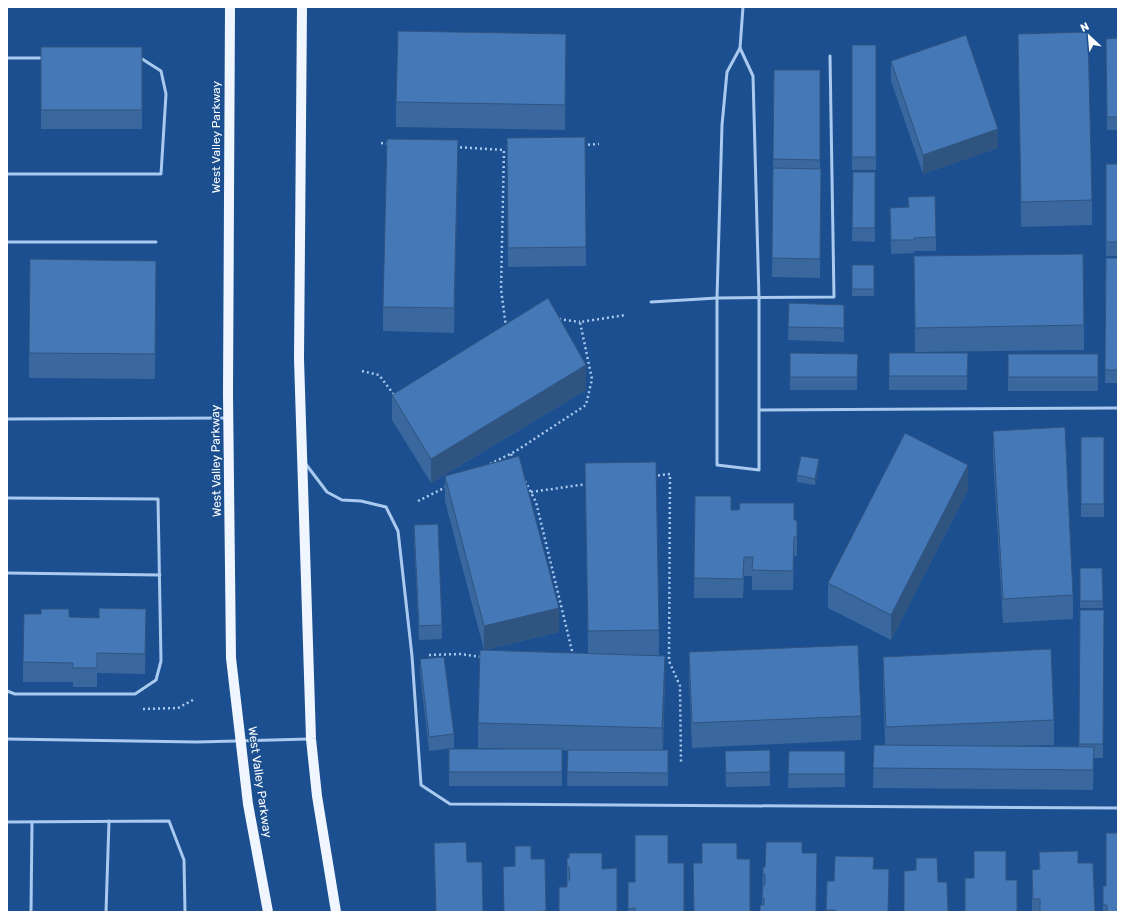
<svg xmlns="http://www.w3.org/2000/svg" width="1125" height="919" viewBox="0 0 1125 919" font-family="Rubik,sans-serif">
	<style>
		.lines { fill: none; stroke-linecap: round; stroke-linejoin: round }
		.path { stroke: #a9c9ee; stroke-width: 2.5; stroke-dasharray: 2 3; stroke-linecap: butt }
		.lane { stroke: #a9c9ee; stroke-width: 3 }
		.primary { stroke: #f0f6ff; stroke-width: 10 }
		.wall { fill: #3a679d }
		.shaded-wall { fill: #305480 }
		.building { fill: #4478b7; stroke: #305480 }
		.labels { text-anchor: middle; dominant-baseline: central; stroke-width: 3; stroke-linejoin: round; paint-order: stroke }
		.street-label { font-size: 12px; fill: #fff; stroke: #1b4f8f }
	</style>
	<rect width="100%" height="100%" fill="#1b4f8f"/>
	<g class="lines">
		<g class="path">
			<path d="M 381,143 L 390,144"/>
			<path d="M 583,145 L 599,144"/>
			<path d="M 455,147 L 504,150 L 501,289 L 506,327"/>
			<path d="M 559,319 L 580,322"/>
			<path d="M 362,371 L 379,375 L 395,396"/>
			<path d="M 511,454 L 514,461"/>
			<path d="M 490,464 L 516,451 L 586,405 L 592,379 L 580,322 L 626,315"/>
			<path d="M 653,476 L 670,474 L 669,661 L 680,686 L 681,762"/>
			<path d="M 525,481 L 536,502 L 573,655"/>
			<path d="M 531,492 L 587,484"/>
			<path d="M 418,501 L 448,486"/>
			<path d="M 429,655 L 460,654 L 482,657"/>
			<path d="M 143,709 L 178,708 L 193,700"/>
		</g>
		<g class="lane">
			<path d="M 740,48 L 753,76 L 759,299 L 759,470 L 717,465 L 717,298 L 722,125 L 727,72 Z"/>
			<path d="M 740,48 L 743,7"/>
			<path d="M 7,58 L 44,58"/>
			<path d="M 7,174 L 161,174 L 166,94 L 161,71 L 139,57"/>
			<path d="M 7,242 L 156,242"/>
			<path d="M 651,302 L 717,298 L 834,297 L 830,56"/>
			<path d="M 760,410 L 1118,408"/>
			<path d="M 7,419 L 227,418"/>
			<path d="M 305,463 L 327,492 L 342,500 L 361,501 L 386,507 L 398,531 L 412,656 L 421,785 L 450,804 L 1118,808"/>
			<path d="M 7,498 L 158,499 L 161,661 L 156,680 L 135,694 L 15,694 L 7,691"/>
			<path d="M 7,573 L 160,575"/>
			<path d="M 7,739 L 197,742 L 309,739"/>
			<path d="M 7,822 L 169,821 L 184,860 L 185,912"/>
			<path d="M 31,912 L 32,822"/>
			<path d="M 106,912 L 109,821"/>
		</g>
		<g class="primary">
			<path d="M 230,7 L 228,394 L 231,658 L 248,804 L 268,912"/>
			<path d="M 302,7 L 299,359 L 311,739 L 317,796 L 336,912"/>
		</g>
	</g>
	<g class="wall">
		<path d="M 1018,34 L 1092,200 L 1092,225 L 1021,227 Z"/>
		<path d="M 1118,38 L 1118,130 L 1107,130 L 1106,39 Z"/>
		<rect x="852" y="45" width="24" height="125"/>
		<rect x="41" y="47" width="101" height="82"/>
		<path d="M 566,59 L 565,130 L 396,127 L 396,102 Z"/>
		<path d="M 891,61 L 998,148 L 923,174 L 891,81 Z"/>
		<path d="M 820,70 L 820,169 L 821,169 L 820,278 L 772,277 L 773,159 Z"/>
		<path d="M 507,157 L 586,247 L 586,266 L 508,267 Z"/>
		<path d="M 458,164 L 454,333 L 383,331 L 383,307 Z"/>
		<rect x="1106" y="164" width="12" height="92"/>
		<path d="M 853,172 L 875,172 L 875,242 L 852,241 Z"/>
		<path d="M 908,197 L 936,237 L 936,251 L 914,251 L 914,253 L 891,254 L 890,208 L 908,207 Z"/>
		<path d="M 914,256 L 1084,325 L 1084,350 L 915,352 Z"/>
		<path d="M 1106,258 L 1118,258 L 1118,383 L 1105,383 Z"/>
		<rect x="852" y="265" width="22" height="31"/>
		<path d="M 156,286 L 155,379 L 29,378 L 29,353 Z"/>
		<path d="M 789,303 L 844,305 L 844,342 L 788,340 Z"/>
		<path d="M 790,353 L 858,354 L 857,390 L 790,390 Z"/>
		<path d="M 889,353 L 968,353 L 967,390 L 889,390 Z"/>
		<rect x="1008" y="354" width="90" height="37"/>
		<path d="M 586,390 L 431,483 L 392,420 L 392,395 Z"/>
		<path d="M 993,431 L 1073,595 L 1073,619 L 1003,623 L 993,456 Z"/>
		<rect x="1081" y="437" width="23" height="80"/>
		<path d="M 585,463 L 659,630 L 659,655 L 641,655 L 665,680 L 663,750 L 668,750 L 668,786 L 567,786 L 568,751 L 562,750 L 562,786 L 449,786 L 449,749 L 523,749 L 478,748 L 478,723 L 484,650 L 445,501 L 445,476 L 559,632 L 485,650 L 588,653 Z"/>
		<path d="M 819,466 L 815,485 L 797,482 L 797,475 Z"/>
		<path d="M 968,490 L 891,640 L 828,608 L 828,583 Z"/>
		<path d="M 695,496 L 731,510 L 797,520 L 797,556 L 794,556 L 793,590 L 752,590 L 752,576 L 744,576 L 743,598 L 694,598 Z"/>
		<path d="M 414,525 L 442,625 L 442,639 L 419,640 L 414,538 Z"/>
		<path d="M 1080,568 L 1102,568 L 1103,608 L 1080,608 Z"/>
		<path d="M 1080,610 L 1104,610 L 1103,758 L 1094,758 L 1093,790 L 873,788 L 874,745 L 885,745 L 883,681 L 883,657 L 1054,720 L 1054,745 L 1018,746 L 1079,747 Z"/>
		<path d="M 69,617 L 146,628 L 145,674 L 97,673 L 97,687 L 73,687 L 73,682 L 23,682 L 23,662 Z"/>
		<path d="M 689,652 L 861,716 L 861,740 L 692,748 L 689,677 Z"/>
		<path d="M 420,659 L 454,734 L 454,748 L 429,751 L 420,673 Z"/>
		<path d="M 725,751 L 770,772 L 770,786 L 726,787 Z"/>
		<path d="M 789,751 L 845,751 L 845,787 L 788,788 Z"/>
		<path d="M 1039,852 L 1078,863 L 1095,912 L 1032,912 L 1032,870 L 1039,869 Z"/>
		<path d="M 802,853 L 816,912 L 762,905 L 763,867 L 765,867 Z"/>
		<path d="M 567,858 L 602,869 L 617,912 L 567,887 Z"/>
		<path d="M 668,863 L 684,912 L 628,912 L 628,882 L 635,882 Z"/>
		<path d="M 874,869 L 888,912 L 826,912 L 827,881 L 834,881 Z"/>
		<path d="M 1103,886 L 1106,886 L 1118,912 L 1103,912 Z"/>
	</g>
	<g class="shaded-wall">
		<path d="M 566,34 L 566,59 L 565,130 L 565,105 Z"/>
		<path d="M 998,129 L 998,148 L 923,174 L 923,155 Z"/>
		<path d="M 458,140 L 458,164 L 454,333 L 454,308 Z"/>
		<path d="M 586,365 L 586,390 L 431,483 L 431,459 Z"/>
		<path d="M 819,459 L 819,466 L 815,485 L 815,479 Z"/>
		<path d="M 968,465 L 968,490 L 891,640 L 891,615 Z"/>
		<path d="M 559,608 L 559,632 L 484,650 L 484,626 Z"/>
		<path d="M 146,609 L 146,628 L 145,674 L 145,654 Z"/>
		<path d="M 665,656 L 665,680 L 662,753 L 662,728 Z"/>
	</g>
	<g class="building">
		<path d="M 398,31 L 566,34 L 565,105 L 396,102 Z"/>
		<path d="M 1088,32 L 1092,200 L 1021,202 L 1018,34 Z"/>
		<path d="M 966,35 L 998,129 L 923,155 L 891,61 Z"/>
		<path d="M 1118,38 L 1118,117 L 1107,117 L 1106,39 Z"/>
		<rect x="852" y="45" width="24" height="112"/>
		<rect x="41" y="47" width="101" height="63"/>
		<path d="M 774,70 L 820,70 L 820,160 L 773,159 Z"/>
		<path d="M 585,137 L 586,247 L 508,248 L 507,138 Z"/>
		<path d="M 387,139 L 458,140 L 454,308 L 383,307 Z"/>
		<rect x="1106" y="164" width="12" height="78"/>
		<path d="M 773,168 L 821,169 L 820,259 L 772,258 Z"/>
		<path d="M 853,172 L 875,172 L 875,228 L 852,228 Z"/>
		<path d="M 935,196 L 936,237 L 914,238 L 914,240 L 891,240 L 890,208 L 909,207 L 908,197 Z"/>
		<path d="M 1083,254 L 1084,325 L 915,328 L 914,256 Z"/>
		<path d="M 1106,258 L 1118,258 L 1118,370 L 1105,370 Z"/>
		<path d="M 30,259 L 156,261 L 155,354 L 29,353 Z"/>
		<rect x="852" y="265" width="22" height="24"/>
		<path d="M 548,298 L 586,365 L 431,459 L 392,395 Z"/>
		<path d="M 789,303 L 844,305 L 844,328 L 788,327 Z"/>
		<path d="M 790,353 L 858,354 L 857,377 L 790,377 Z"/>
		<path d="M 889,353 L 968,353 L 967,376 L 889,376 Z"/>
		<rect x="1008" y="354" width="90" height="23"/>
		<path d="M 1065,427 L 1073,595 L 1003,599 L 993,431 Z"/>
		<path d="M 905,433 L 968,465 L 891,615 L 828,583 Z"/>
		<rect x="1081" y="437" width="23" height="67"/>
		<path d="M 519,456 L 559,608 L 484,626 L 445,476 Z"/>
		<path d="M 801,456 L 819,459 L 815,479 L 797,475 Z"/>
		<path d="M 656,462 L 659,630 L 588,631 L 585,463 Z"/>
		<path d="M 695,496 L 731,496 L 731,510 L 739,510 L 740,503 L 794,503 L 794,520 L 797,520 L 797,537 L 794,537 L 793,571 L 752,570 L 753,557 L 744,557 L 743,579 L 694,578 Z"/>
		<path d="M 438,524 L 442,625 L 419,626 L 414,525 Z"/>
		<path d="M 1080,568 L 1102,568 L 1103,601 L 1080,601 Z"/>
		<path d="M 99,608 L 146,609 L 145,654 L 97,653 L 97,668 L 73,668 L 73,663 L 23,662 L 24,614 L 41,614 L 41,609 L 69,609 L 69,617 L 99,618 Z"/>
		<path d="M 1080,610 L 1104,610 L 1103,744 L 1079,744 Z"/>
		<path d="M 858,645 L 861,716 L 692,723 L 689,652 Z"/>
		<path d="M 1051,649 L 1054,720 L 886,727 L 883,657 Z"/>
		<path d="M 480,650 L 665,656 L 662,728 L 478,723 Z"/>
		<path d="M 444,657 L 454,734 L 429,737 L 420,659 Z"/>
		<path d="M 874,745 L 1094,747 L 1093,770 L 873,768 Z"/>
		<rect x="449" y="749" width="113" height="23"/>
		<path d="M 568,750 L 668,750 L 668,773 L 567,772 Z"/>
		<path d="M 770,750 L 770,772 L 726,773 L 725,751 Z"/>
		<path d="M 789,751 L 845,751 L 845,774 L 788,774 Z"/>
		<path d="M 1106,833 L 1118,833 L 1118,912 L 1107,912 L 1107,905 L 1103,905 L 1103,886 L 1106,886 Z"/>
		<path d="M 635,835 L 668,835 L 668,863 L 684,863 L 684,912 L 635,912 L 635,908 L 628,909 L 628,882 L 635,882 Z"/>
		<path d="M 466,842 L 467,862 L 482,862 L 483,912 L 436,912 L 434,843 Z"/>
		<path d="M 766,842 L 802,842 L 802,853 L 817,853 L 816,912 L 760,912 L 760,905 L 764,905 L 764,898 L 762,898 L 763,885 L 765,885 L 765,874 L 763,874 L 763,867 L 765,867 Z"/>
		<path d="M 702,843 L 737,843 L 737,859 L 750,859 L 750,912 L 694,912 L 693,863 L 702,863 Z"/>
		<path d="M 515,846 L 531,846 L 531,859 L 545,859 L 546,911 L 532,912 L 504,912 L 503,867 L 515,866 Z"/>
		<path d="M 974,851 L 1006,851 L 1006,880 L 1017,880 L 1017,912 L 965,912 L 965,878 L 974,878 Z"/>
		<path d="M 1078,851 L 1078,863 L 1093,863 L 1095,912 L 1040,912 L 1040,899 L 1033,899 L 1032,870 L 1040,869 L 1039,852 Z"/>
		<path d="M 569,853 L 602,853 L 602,869 L 617,868 L 617,912 L 559,912 L 559,887 L 567,887 L 567,880 L 570,880 L 569,867 L 567,867 L 567,858 L 569,858 Z"/>
		<path d="M 835,856 L 874,857 L 873,869 L 889,869 L 888,912 L 835,912 L 835,910 L 826,910 L 827,881 L 834,881 Z"/>
		<path d="M 916,858 L 937,858 L 938,882 L 947,882 L 948,912 L 904,912 L 904,871 L 916,870 Z"/>
	</g>
	<g class="labels">
		<g class="street-label">
			<text transform="translate(216 137) rotate(-90)">West Valley Parkway</text>
			<text transform="translate(216 461) rotate(-91)">West Valley Parkway</text>
			<text transform="translate(260 782) rotate(82)">West Valley Parkway</text>
		</g>
	</g>
	<rect width="1125" height="919" fill="none" stroke="#ffffff" stroke-width="16"/>
	<g transform="translate(1089 36) rotate(334)" stroke="#1b4f8f" stroke-width="3" paint-order="stroke">
	<path d="M0-3L7 15L0 10L-7 15Z" fill="#ffffff"/>
	<text y="-6" font-size="11" font-weight="bold" text-anchor="middle" fill="#ffffff">N</text>
	</g>
</svg>
